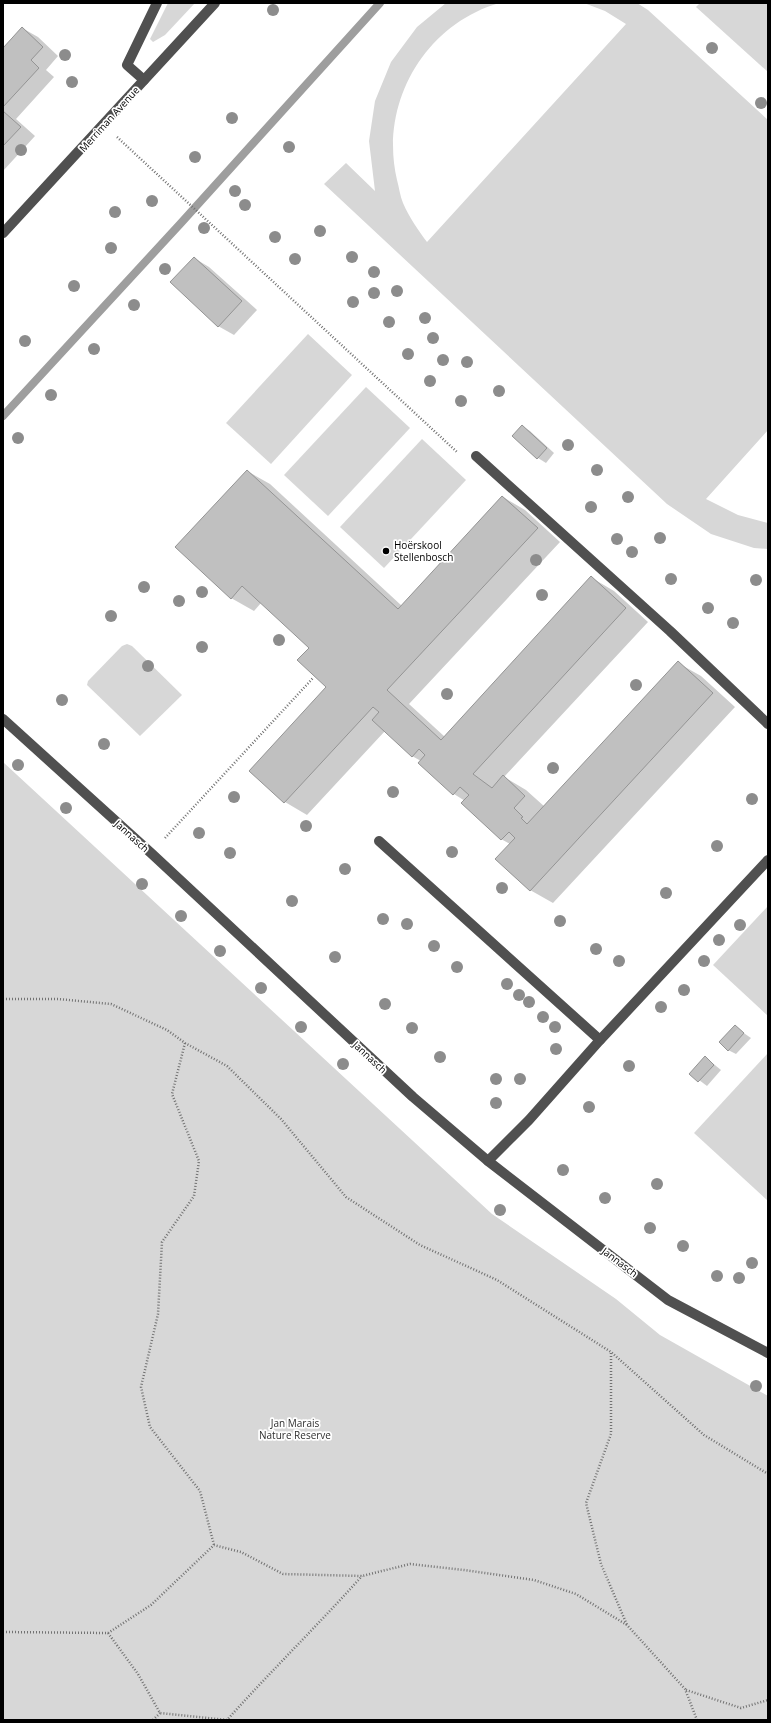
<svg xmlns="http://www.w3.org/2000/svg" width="771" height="1723" viewBox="0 0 771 1723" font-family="'Open Sans',sans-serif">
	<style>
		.green { fill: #d7d7d7 }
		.shadow { fill: #0003 }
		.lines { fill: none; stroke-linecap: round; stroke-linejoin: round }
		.stream { stroke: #9e9e9e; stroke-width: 8 }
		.building { fill: #c0c0c0; stroke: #949494 }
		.path { stroke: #727272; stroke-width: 2.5; stroke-dasharray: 1 2; stroke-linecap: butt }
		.minor { stroke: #505050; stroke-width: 10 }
		.tree { fill: #8c8c8c }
		.poi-dot { fill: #000; stroke: #fff; stroke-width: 1.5 }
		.labels { text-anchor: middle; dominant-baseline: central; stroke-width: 3.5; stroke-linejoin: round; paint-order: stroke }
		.street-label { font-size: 10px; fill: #000; stroke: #fff }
		.poi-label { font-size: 10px; fill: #000; stroke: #fff; text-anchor: start }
		.park-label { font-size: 10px; fill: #2e2e2e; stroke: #fff }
	</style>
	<rect width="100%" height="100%" fill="#fff"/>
	<g class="green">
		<path d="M 168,3 L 195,3 L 165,35 L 153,42 L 150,39 Z"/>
		<path d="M 446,3 L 499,3 C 424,25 379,104 397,180 C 399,187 400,196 403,203 C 409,217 418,230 427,242 L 626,24 L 605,11 L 584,3 L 637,3 L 648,10 L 768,120 L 768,430 L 706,499 L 738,515 L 768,523 L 768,549 L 754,548 L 711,534 L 667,504 L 324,184 L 346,163 L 375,191 L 369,141 L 375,101 L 391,62 L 417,27 Z"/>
		<path d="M 700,3 L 768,3 L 768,72 L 696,7 Z"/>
		<path d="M 308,334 L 352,375 L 271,464 L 226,423 Z"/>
		<path d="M 366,387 L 410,428 L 328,516 L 284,475 Z"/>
		<path d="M 422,439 L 466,480 L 384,568 L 340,527 Z"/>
		<path d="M 127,644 L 132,646 L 182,695 L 140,736 L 87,685 L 88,681 L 122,646 Z"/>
		<path d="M 3,762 L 492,1214 L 616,1299 L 660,1335 L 768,1396 L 768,1720 L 3,1720 Z"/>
		<path d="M 768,906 L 768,1016 L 713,965 Z"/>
		<path d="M 768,1053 L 768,1201 L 694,1133 Z"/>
	</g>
	<g class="shadow">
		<path d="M 22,28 L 38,37 L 58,56 L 46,70 L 54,77 L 16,119 L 35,136 L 3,171 L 3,49 Z"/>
		<path d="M 194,258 L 209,267 L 257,310 L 234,335 L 218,326 Z"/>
		<path d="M 522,426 L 530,431 L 554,453 L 546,463 L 538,458 L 513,436 Z"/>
		<path d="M 247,471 L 270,484 L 402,606 L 503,497 L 525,510 L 560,542 L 409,704 L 445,737 L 592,578 L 614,591 L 648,622 L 504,777 L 526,790 L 545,807 L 678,663 L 701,676 L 735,707 L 553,903 L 530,890 L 510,844 L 501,839 L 465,801 L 454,794 L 420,762 L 421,761 L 412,756 L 385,731 L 307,815 L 285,802 L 328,687 L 310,648 L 261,603 L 254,611 L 231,598 Z"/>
		<path d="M 735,1027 L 751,1038 L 736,1054 L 728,1050 Z"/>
		<path d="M 705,1057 L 721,1070 L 707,1086 L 691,1074 Z"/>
	</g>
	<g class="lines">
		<path class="stream" d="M 3,416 L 181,223 L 380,3"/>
	</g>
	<g class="building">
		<path d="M 22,27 L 43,47 L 31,60 L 39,68 L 3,107 L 3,48 Z"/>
		<path d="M 3,111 L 21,127 L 3,146 Z"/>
		<path d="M 194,257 L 242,301 L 218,327 L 170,282 Z"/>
		<path d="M 522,425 L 547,448 L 537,459 L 512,436 Z"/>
		<path d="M 247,470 L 398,609 L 502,496 L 538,528 L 387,690 L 441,740 L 591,576 L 626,608 L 473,774 L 492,788 L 503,775 L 525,796 L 514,808 L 523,817 L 521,818 L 527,824 L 678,661 L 713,693 L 530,891 L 495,859 L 515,838 L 509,832 L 501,840 L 461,803 L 469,795 L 460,787 L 453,795 L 418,763 L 425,755 L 419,749 L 412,757 L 372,720 L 379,712 L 373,707 L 284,803 L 249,771 L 326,687 L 297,660 L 309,648 L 242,586 L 231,599 L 175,547 Z"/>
		<path d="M 735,1025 L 744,1033 L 728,1051 L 719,1042 Z"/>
		<path d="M 705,1056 L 714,1065 L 698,1082 L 689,1074 Z"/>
	</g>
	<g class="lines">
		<g class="path">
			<path d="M 117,137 L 458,453"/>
			<path d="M 165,838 L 313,678"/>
			<path d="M 3,999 L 58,999 L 111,1004 L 167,1030 L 185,1043 L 227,1066 L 281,1119 L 346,1197 L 420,1245 L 497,1280 L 611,1352 L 704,1435 L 768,1474"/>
			<path d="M 185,1043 L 172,1094 L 199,1161 L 194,1196 L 162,1242 L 158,1314 L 141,1387 L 150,1427 L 200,1491 L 214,1545"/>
			<path d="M 611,1353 L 611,1434 L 586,1503 L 601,1564 L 627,1625"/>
			<path d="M 3,1632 L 108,1633 L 151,1605 L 214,1545 L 241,1552 L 283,1574 L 362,1576 L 410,1564 L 464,1570 L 534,1580 L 576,1594 L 627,1625 L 685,1689 L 697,1720"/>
			<path d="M 108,1633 L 138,1674 L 160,1713 L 227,1720 C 271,1671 318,1625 362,1576"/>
			<path d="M 686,1690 L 741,1708 L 768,1700"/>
			<path d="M 153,1720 L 160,1713"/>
		</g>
		<g class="minor">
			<path d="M 144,80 L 127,65 L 157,3"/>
			<path d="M 3,233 L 215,3"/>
			<path d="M 476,456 L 670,631 L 768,724"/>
			<path d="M 3,719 L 151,853 L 413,1097 L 488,1161 L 668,1300 L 768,1353"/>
			<path d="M 379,841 L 600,1040"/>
			<path d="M 488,1161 L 529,1120 L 600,1040 L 768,860"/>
		</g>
	</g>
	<g class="tree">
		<circle cx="273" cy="10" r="6"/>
		<circle cx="712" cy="48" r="6"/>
		<circle cx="65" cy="55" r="6"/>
		<circle cx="72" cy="82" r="6"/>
		<circle cx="761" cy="103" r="6"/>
		<circle cx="232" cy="118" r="6"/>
		<circle cx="289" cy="147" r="6"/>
		<circle cx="21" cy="150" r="6"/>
		<circle cx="195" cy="157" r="6"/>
		<circle cx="235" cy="191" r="6"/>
		<circle cx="152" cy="201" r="6"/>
		<circle cx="245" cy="205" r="6"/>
		<circle cx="115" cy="212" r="6"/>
		<circle cx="204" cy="228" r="6"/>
		<circle cx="320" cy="231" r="6"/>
		<circle cx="275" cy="237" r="6"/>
		<circle cx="111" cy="248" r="6"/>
		<circle cx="352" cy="257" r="6"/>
		<circle cx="295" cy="259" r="6"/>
		<circle cx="165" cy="269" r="6"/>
		<circle cx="374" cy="272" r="6"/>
		<circle cx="74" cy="286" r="6"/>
		<circle cx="397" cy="291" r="6"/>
		<circle cx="374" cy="293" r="6"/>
		<circle cx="353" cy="302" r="6"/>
		<circle cx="134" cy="305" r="6"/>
		<circle cx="425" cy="318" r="6"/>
		<circle cx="389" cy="322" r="6"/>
		<circle cx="433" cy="338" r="6"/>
		<circle cx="25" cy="341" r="6"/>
		<circle cx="94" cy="349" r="6"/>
		<circle cx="408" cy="354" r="6"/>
		<circle cx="443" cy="360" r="6"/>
		<circle cx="467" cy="362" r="6"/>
		<circle cx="430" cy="381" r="6"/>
		<circle cx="499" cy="391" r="6"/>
		<circle cx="51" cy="395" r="6"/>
		<circle cx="461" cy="401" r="6"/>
		<circle cx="18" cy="438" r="6"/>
		<circle cx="568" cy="445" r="6"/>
		<circle cx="597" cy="470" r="6"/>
		<circle cx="628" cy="497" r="6"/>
		<circle cx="591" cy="507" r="6"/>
		<circle cx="660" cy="538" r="6"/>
		<circle cx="617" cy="539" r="6"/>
		<circle cx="632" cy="552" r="6"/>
		<circle cx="536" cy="560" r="6"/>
		<circle cx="671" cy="579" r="6"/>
		<circle cx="756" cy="580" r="6"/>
		<circle cx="144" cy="587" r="6"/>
		<circle cx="202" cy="592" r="6"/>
		<circle cx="542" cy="595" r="6"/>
		<circle cx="179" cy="601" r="6"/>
		<circle cx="708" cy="608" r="6"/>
		<circle cx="111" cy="616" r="6"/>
		<circle cx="733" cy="623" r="6"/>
		<circle cx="279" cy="640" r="6"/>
		<circle cx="202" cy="647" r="6"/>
		<circle cx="148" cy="666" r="6"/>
		<circle cx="636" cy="685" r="6"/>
		<circle cx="447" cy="694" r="6"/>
		<circle cx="62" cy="700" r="6"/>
		<circle cx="104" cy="744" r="6"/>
		<circle cx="18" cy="765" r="6"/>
		<circle cx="553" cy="768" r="6"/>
		<circle cx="393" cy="792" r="6"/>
		<circle cx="234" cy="797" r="6"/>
		<circle cx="752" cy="799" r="6"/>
		<circle cx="66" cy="808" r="6"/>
		<circle cx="306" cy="826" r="6"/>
		<circle cx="199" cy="833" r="6"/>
		<circle cx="717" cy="846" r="6"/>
		<circle cx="452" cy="852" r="6"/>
		<circle cx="230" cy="853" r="6"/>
		<circle cx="345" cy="869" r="6"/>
		<circle cx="142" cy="884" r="6"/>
		<circle cx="502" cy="888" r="6"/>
		<circle cx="666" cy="893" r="6"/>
		<circle cx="292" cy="901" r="6"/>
		<circle cx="181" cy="916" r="6"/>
		<circle cx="383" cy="919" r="6"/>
		<circle cx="560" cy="921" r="6"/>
		<circle cx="407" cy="924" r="6"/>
		<circle cx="740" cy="925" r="6"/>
		<circle cx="719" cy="940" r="6"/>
		<circle cx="434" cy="946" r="6"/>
		<circle cx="596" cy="949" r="6"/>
		<circle cx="220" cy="951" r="6"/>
		<circle cx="335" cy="957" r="6"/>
		<circle cx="619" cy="961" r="6"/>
		<circle cx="704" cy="961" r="6"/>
		<circle cx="457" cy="967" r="6"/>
		<circle cx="507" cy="984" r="6"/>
		<circle cx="261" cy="988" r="6"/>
		<circle cx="684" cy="990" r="6"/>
		<circle cx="519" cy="995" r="6"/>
		<circle cx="529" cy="1002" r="6"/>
		<circle cx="385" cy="1004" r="6"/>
		<circle cx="661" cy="1007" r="6"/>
		<circle cx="543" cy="1017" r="6"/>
		<circle cx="301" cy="1027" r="6"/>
		<circle cx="555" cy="1027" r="6"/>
		<circle cx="412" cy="1028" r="6"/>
		<circle cx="556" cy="1049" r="6"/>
		<circle cx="440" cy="1057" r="6"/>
		<circle cx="343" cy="1064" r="6"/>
		<circle cx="629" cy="1066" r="6"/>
		<circle cx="496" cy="1079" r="6"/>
		<circle cx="520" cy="1079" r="6"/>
		<circle cx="496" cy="1103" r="6"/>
		<circle cx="589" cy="1107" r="6"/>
		<circle cx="563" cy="1170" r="6"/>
		<circle cx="657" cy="1184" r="6"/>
		<circle cx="605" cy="1198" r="6"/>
		<circle cx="500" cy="1210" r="6"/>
		<circle cx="650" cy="1228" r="6"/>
		<circle cx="683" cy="1246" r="6"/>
		<circle cx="752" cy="1263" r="6"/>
		<circle cx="717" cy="1276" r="6"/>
		<circle cx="739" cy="1278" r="6"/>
		<circle cx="756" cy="1386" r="6"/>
	</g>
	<circle class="poi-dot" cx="386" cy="551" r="4"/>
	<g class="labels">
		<g class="street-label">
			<text transform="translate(109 119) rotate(-48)">Merriman Avenue</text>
			<text transform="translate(132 836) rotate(42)">Jannasch</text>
			<text transform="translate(370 1057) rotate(43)">Jannasch</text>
			<text transform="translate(620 1262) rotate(37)">Jannasch</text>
		</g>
		<g class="poi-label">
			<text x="394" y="545">Hoërskool<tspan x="394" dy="12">Stellenbosch</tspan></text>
		</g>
		<g class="park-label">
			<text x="295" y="1423">Jan Marais<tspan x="295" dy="12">Nature Reserve</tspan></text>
		</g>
	</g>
	<rect width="771" height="1723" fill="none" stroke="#000000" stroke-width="8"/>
</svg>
